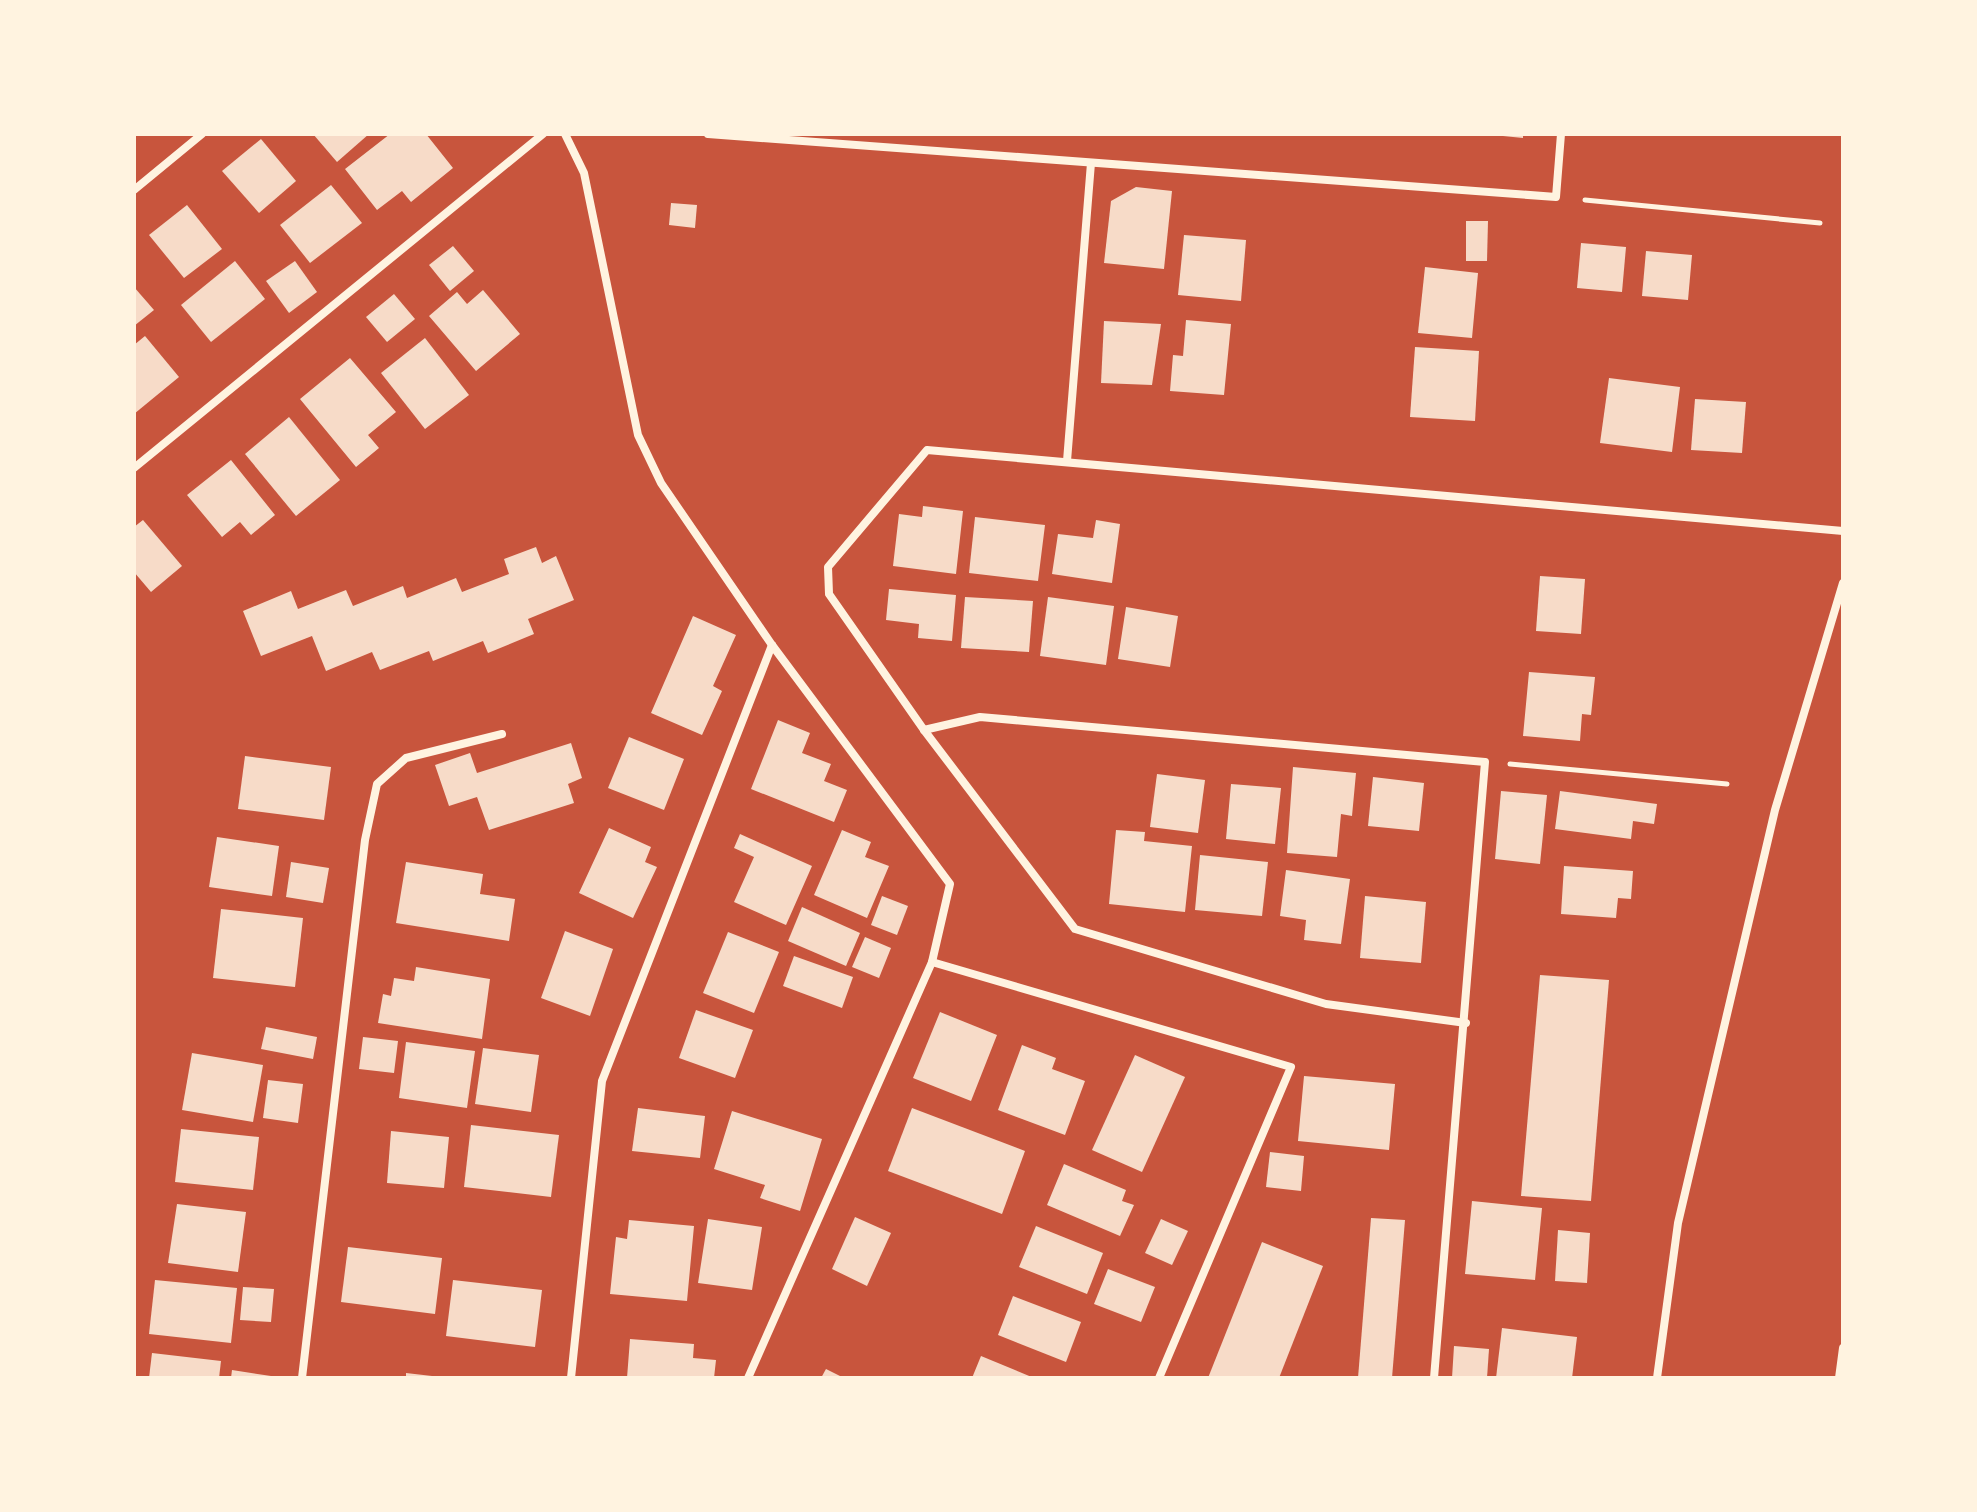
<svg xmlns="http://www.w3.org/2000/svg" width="1977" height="1512" viewBox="0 0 1977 1512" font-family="'Noto Sans',sans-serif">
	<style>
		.building { fill: #f7dbc8 }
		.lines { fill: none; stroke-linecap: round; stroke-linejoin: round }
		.path { stroke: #fff3e0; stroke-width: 5 }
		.minor { stroke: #fff3e0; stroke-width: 8 }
	</style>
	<rect width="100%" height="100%" fill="#c8553d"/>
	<g class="building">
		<path d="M 313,134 L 369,134 L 337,162 Z"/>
		<path d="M 390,134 L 426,134 L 453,168 L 411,202 L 402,191 L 377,210 L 345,169 Z"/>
		<path d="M 1503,134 L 1523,134 L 1523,138 L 1503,136 Z"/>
		<path d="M 261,139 L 296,181 L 259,213 L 222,171 Z"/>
		<path d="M 331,185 L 362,223 L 310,263 L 280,225 Z"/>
		<path d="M 1136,187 L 1172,191 L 1164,269 L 1104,263 L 1111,201 Z"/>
		<path d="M 671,203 L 697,205 L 695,228 L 669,225 Z"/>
		<path d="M 187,205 L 222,249 L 184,278 L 149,235 Z"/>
		<path d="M 1466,221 L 1488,221 L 1487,261 L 1466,261 Z"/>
		<path d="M 1184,235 L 1246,240 L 1241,301 L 1178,295 Z"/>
		<path d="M 1581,243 L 1626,247 L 1622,292 L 1577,288 Z"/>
		<path d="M 453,246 L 474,271 L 450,291 L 429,265 Z"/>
		<path d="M 1646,251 L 1692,255 L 1688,300 L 1642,296 Z"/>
		<path d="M 235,261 L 265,299 L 211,342 L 181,305 Z"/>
		<path d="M 295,261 L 317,292 L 289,313 L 266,281 Z"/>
		<path d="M 1425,267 L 1478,273 L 1472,338 L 1418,333 Z"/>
		<path d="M 134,287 L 154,310 L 134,326 Z"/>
		<path d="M 483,290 L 520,334 L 476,371 L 429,316 L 457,292 L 467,304 Z"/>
		<path d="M 394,294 L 415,319 L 387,342 L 366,317 Z"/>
		<path d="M 1186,320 L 1231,324 L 1224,395 L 1170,391 L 1173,355 L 1183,356 Z"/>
		<path d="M 1104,321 L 1161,324 L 1152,385 L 1101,383 Z"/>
		<path d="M 145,336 L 179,377 L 134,414 L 134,345 Z"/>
		<path d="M 425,338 L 469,395 L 425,429 L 381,373 Z"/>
		<path d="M 1415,347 L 1479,351 L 1475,421 L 1410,417 Z"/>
		<path d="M 350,358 L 396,412 L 368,435 L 379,448 L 356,467 L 300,399 Z"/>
		<path d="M 1609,378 L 1680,387 L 1672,452 L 1600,443 Z"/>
		<path d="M 1695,399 L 1746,402 L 1742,453 L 1691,450 Z"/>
		<path d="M 289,417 L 340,480 L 296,516 L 245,454 Z"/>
		<path d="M 231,460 L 275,515 L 251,535 L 240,522 L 222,537 L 187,495 Z"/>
		<path d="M 923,506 L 963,511 L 956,574 L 893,566 L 899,514 L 922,517 Z"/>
		<path d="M 975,517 L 1045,525 L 1038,581 L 969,573 Z"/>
		<path d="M 143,520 L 182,566 L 151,592 L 134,572 L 134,527 Z"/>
		<path d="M 1096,520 L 1120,524 L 1112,583 L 1052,574 L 1058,534 L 1093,538 Z"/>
		<path d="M 536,547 L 542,563 L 556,556 L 574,600 L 528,619 L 534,634 L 488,653 L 483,641 L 433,661 L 429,651 L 380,670 L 372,652 L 326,671 L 312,636 L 261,656 L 243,611 L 291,591 L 298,609 L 346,590 L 353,606 L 403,586 L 407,598 L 456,578 L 462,592 L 509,574 L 504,559 Z"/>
		<path d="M 1540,576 L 1585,579 L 1581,634 L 1536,631 Z"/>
		<path d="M 889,589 L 956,595 L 952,641 L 918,638 L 919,624 L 886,620 Z"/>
		<path d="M 965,597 L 1033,601 L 1029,652 L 961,648 Z"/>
		<path d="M 1048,597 L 1114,606 L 1106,665 L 1040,656 Z"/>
		<path d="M 1126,607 L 1178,616 L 1170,667 L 1118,659 Z"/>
		<path d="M 693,616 L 736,635 L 713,686 L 722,691 L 702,735 L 651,713 Z"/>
		<path d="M 1529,672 L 1595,677 L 1591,715 L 1582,714 L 1580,741 L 1523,736 Z"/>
		<path d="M 778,720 L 810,733 L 802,753 L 831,764 L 824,781 L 847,790 L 834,822 L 751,789 Z"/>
		<path d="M 629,737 L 684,759 L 664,810 L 608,788 Z"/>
		<path d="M 571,743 L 582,778 L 568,784 L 574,803 L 489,830 L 477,797 L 449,806 L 435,765 L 470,753 L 477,773 Z"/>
		<path d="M 245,756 L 331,767 L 324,820 L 238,809 Z"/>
		<path d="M 1293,767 L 1356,773 L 1352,816 L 1341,814 L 1337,857 L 1287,853 Z"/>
		<path d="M 1157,774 L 1205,780 L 1198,833 L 1150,827 Z"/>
		<path d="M 1373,777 L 1424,783 L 1419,831 L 1368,826 Z"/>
		<path d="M 1231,784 L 1281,788 L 1275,844 L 1226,839 Z"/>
		<path d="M 1501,791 L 1547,795 L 1540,864 L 1495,859 Z"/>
		<path d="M 1560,791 L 1657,804 L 1654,824 L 1633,821 L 1631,839 L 1555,829 Z"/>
		<path d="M 609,828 L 651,847 L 645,862 L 657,867 L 633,918 L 579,893 Z"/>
		<path d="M 842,830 L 871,842 L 865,857 L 889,866 L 867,918 L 814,895 Z"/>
		<path d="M 1116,830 L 1145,832 L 1144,841 L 1192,846 L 1185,912 L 1109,904 Z"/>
		<path d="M 740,834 L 812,866 L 786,925 L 734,902 L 754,857 L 734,848 Z"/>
		<path d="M 217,837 L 279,846 L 272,896 L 209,887 Z"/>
		<path d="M 1200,855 L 1268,862 L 1262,916 L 1195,910 Z"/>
		<path d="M 291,862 L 329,868 L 323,903 L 286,897 Z"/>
		<path d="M 406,862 L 483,874 L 480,894 L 515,899 L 509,941 L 396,923 Z"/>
		<path d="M 1564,866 L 1633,871 L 1631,899 L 1618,898 L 1616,918 L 1561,914 Z"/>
		<path d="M 1286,870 L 1350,879 L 1341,944 L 1304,940 L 1306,920 L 1280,916 Z"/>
		<path d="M 882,896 L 908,906 L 897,935 L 871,925 Z"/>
		<path d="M 1365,896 L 1426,902 L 1421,963 L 1360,958 Z"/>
		<path d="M 802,907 L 860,933 L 846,966 L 788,941 Z"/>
		<path d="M 221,909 L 303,918 L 295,987 L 213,978 Z"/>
		<path d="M 565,931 L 613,949 L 590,1016 L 541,998 Z"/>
		<path d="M 728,932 L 779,952 L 754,1013 L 703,993 Z"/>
		<path d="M 865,937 L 891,948 L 879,978 L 852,967 Z"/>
		<path d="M 794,956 L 853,977 L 842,1008 L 783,986 Z"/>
		<path d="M 416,967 L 490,979 L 482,1039 L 378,1023 L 383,994 L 391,996 L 394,978 L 414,981 Z"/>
		<path d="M 1540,975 L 1609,980 L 1591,1201 L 1521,1196 Z"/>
		<path d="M 696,1010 L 753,1030 L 735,1078 L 679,1058 Z"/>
		<path d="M 940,1012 L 997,1035 L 971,1101 L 913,1078 Z"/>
		<path d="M 266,1027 L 317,1037 L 313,1059 L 261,1049 Z"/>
		<path d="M 363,1037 L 398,1041 L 394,1073 L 359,1069 Z"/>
		<path d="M 406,1042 L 475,1051 L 467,1108 L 399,1098 Z"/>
		<path d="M 1022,1045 L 1056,1058 L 1052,1069 L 1085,1081 L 1065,1135 L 998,1110 Z"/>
		<path d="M 483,1048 L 539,1055 L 531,1112 L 475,1104 Z"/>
		<path d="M 192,1053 L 263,1065 L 253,1122 L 182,1110 Z"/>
		<path d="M 1135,1055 L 1185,1077 L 1142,1172 L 1092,1150 Z"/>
		<path d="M 1304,1076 L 1395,1084 L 1389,1150 L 1298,1141 Z"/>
		<path d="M 268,1080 L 303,1084 L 298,1123 L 263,1118 Z"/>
		<path d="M 638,1108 L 705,1116 L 700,1158 L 632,1151 Z"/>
		<path d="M 912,1108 L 1025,1151 L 1002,1214 L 888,1171 Z"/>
		<path d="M 732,1111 L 822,1139 L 800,1211 L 760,1198 L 765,1185 L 714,1169 Z"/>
		<path d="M 471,1125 L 559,1135 L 551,1197 L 464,1187 Z"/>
		<path d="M 181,1129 L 259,1137 L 253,1190 L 175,1182 Z"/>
		<path d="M 391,1131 L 449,1137 L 444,1188 L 387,1183 Z"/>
		<path d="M 1270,1152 L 1304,1156 L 1301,1191 L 1266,1187 Z"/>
		<path d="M 1064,1164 L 1126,1190 L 1122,1201 L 1134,1205 L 1120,1236 L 1047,1205 Z"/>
		<path d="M 1472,1201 L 1542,1208 L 1535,1280 L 1465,1274 Z"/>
		<path d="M 177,1204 L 246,1212 L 238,1272 L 168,1263 Z"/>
		<path d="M 855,1217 L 891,1233 L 867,1286 L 832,1269 Z"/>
		<path d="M 1371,1218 L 1405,1220 L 1392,1378 L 1358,1378 Z"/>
		<path d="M 708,1219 L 762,1227 L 752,1290 L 698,1283 Z"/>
		<path d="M 1161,1219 L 1188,1231 L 1172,1265 L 1145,1253 Z"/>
		<path d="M 629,1220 L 694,1226 L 687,1301 L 610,1294 L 616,1237 L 627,1239 Z"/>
		<path d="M 1036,1226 L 1103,1253 L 1087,1294 L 1019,1267 Z"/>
		<path d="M 1558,1230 L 1590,1233 L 1587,1283 L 1555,1281 Z"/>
		<path d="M 1262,1242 L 1323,1266 L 1279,1378 L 1208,1378 Z"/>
		<path d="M 348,1247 L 442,1258 L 435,1314 L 341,1302 Z"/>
		<path d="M 1108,1269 L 1155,1287 L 1141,1322 L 1094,1304 Z"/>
		<path d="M 155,1280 L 237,1288 L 231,1343 L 149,1334 Z"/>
		<path d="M 453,1280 L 542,1290 L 535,1347 L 446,1336 Z"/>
		<path d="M 243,1287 L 274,1289 L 271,1322 L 240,1320 Z"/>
		<path d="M 1013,1296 L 1081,1322 L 1066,1362 L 998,1335 Z"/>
		<path d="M 1502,1328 L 1577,1337 L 1572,1378 L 1496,1378 Z"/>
		<path d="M 630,1339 L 694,1344 L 693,1358 L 716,1360 L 714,1378 L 627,1378 Z"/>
		<path d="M 1454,1346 L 1489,1349 L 1487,1378 L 1452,1378 Z"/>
		<path d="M 152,1353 L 221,1361 L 219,1378 L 149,1378 Z"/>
		<path d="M 981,1356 L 1034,1378 L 972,1378 Z"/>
		<path d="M 826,1369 L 844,1378 L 821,1378 Z"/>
		<path d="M 232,1370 L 271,1376 L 271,1378 L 231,1378 Z"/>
		<path d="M 406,1373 L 432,1376 L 432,1378 L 406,1378 Z"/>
	</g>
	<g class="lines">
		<g class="path">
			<path d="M 1585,200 L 1820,223"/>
			<path d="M 1510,764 L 1727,784"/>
		</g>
		<g class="minor">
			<path d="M 565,134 L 584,173 L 638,435 L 661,483 L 772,645 L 950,884 L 932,962 L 748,1378"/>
			<path d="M 708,134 L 1556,197 L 1561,134"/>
			<path d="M 134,190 L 202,134"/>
			<path d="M 1067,461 L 1091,163"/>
			<path d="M 134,468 L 543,134"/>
			<path d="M 924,730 L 980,717 L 1485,762 L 1434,1378"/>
			<path d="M 932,962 L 1291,1067 L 1159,1378"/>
			<path d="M 1466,1023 L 1326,1004 L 1075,929 L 924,730 L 829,594 L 828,567 L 927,450 L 1843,531"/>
			<path d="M 302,1378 L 365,840 L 377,784 L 406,758 L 502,734"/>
			<path d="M 571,1378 L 602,1081 L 772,645"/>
			<path d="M 1657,1378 L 1678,1223 L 1775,810 L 1843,583"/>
			<path d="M 1839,1378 L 1843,1348"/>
		</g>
	</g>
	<rect width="1977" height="1512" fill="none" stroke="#fff3e0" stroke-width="272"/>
</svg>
